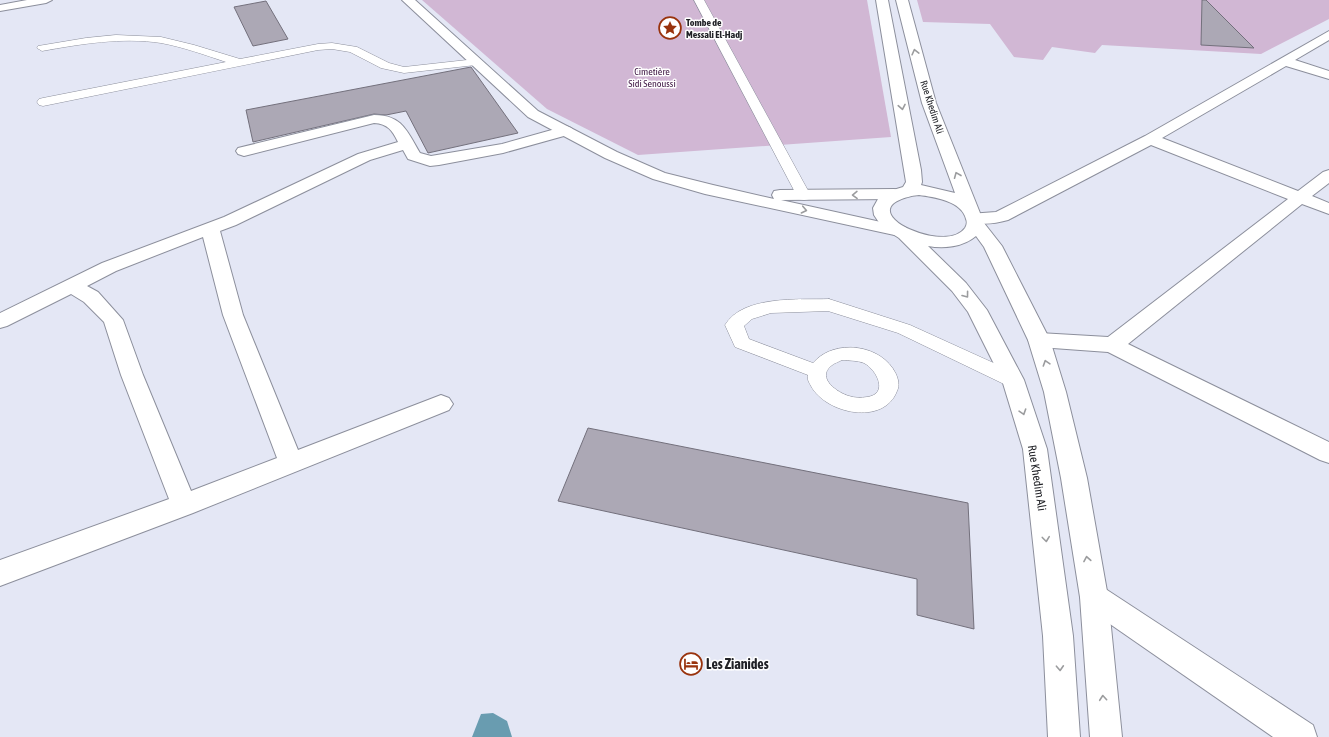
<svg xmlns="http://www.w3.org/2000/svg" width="1329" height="737" viewBox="0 0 1329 737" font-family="'Asap Condensed',sans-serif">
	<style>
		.green { fill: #d1b7d4 }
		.water { fill: #699cb0 }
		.building { fill: #aca8b5; stroke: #73707c }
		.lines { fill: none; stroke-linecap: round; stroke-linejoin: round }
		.service-casing { stroke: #8c8f9c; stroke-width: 1 }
		.minor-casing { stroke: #8c8f9c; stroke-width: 2 }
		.tertiary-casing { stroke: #8c8f9c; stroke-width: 2 }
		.secondary-casing { stroke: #8c8f9c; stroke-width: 2 }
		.service { fill: #fff; fill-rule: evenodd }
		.minor { fill: #fff; fill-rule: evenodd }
		.tertiary { fill: #fff; fill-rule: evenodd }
		.secondary { fill: #fff; fill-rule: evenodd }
		.oneway { stroke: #9b9c9e }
		.labels { text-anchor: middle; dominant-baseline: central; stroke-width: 3; stroke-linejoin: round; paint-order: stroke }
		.far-poi-label { font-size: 10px; font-weight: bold; fill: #212227; stroke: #fff; text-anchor: start }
		.far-park-label { font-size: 10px; fill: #3d1542; stroke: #fff }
		.far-street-label { font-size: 10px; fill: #212227; stroke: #fff }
		.street-label { font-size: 12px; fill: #212227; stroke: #fff }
		.near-poi-label { font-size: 14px; font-weight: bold; fill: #212227; stroke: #fff; text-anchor: start }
	</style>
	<rect width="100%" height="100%" fill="#e4e7f5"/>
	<g class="green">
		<path d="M 422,0 L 867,0 L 891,137 L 638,155 L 547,109 Z"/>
		<path d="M 917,0 L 1329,0 L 1329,19 L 1261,54 L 1102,45 L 1095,53 L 1052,47 L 1043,60 L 1014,57 L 990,24 L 923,22 Z"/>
	</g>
	<path class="water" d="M 493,713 L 507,721 L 512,737 L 472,737 L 481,714 Z"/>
	<g class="building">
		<path d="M 1202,0 L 1206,0 L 1254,48 L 1201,45 Z"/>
		<path d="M 266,1 L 288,39 L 253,46 L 234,7 Z"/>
		<path d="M 471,67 L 518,133 L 428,153 L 406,111 L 386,115 L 374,114 L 253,142 L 246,110 Z"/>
		<path d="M 588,428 L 968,503 L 974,629 L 917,615 L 917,579 L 558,501 Z"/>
	</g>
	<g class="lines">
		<g class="service-casing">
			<g id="service">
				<path d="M 694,0 L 704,0 L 811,196 L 809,199 L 804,200 L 799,199 L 797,196 Z"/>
				<path d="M 116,35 L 161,37 L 194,45 L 240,59 L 318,44 L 332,43 L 357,47 L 389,63 L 404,67 L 476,59 L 482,62 L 476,65 L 404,73 L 381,68 L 350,52 L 332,49 L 318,50 L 43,106 L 39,105 L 37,102 L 39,99 L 43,98 L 226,62 C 205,55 183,47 161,43 C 122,37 81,44 42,51 L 37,48 L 38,46 L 86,38 Z"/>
				<path d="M 829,299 L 910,325 L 1020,375 L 1023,380 L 1020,385 L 1013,387 L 1006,385 L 898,333 L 828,311 L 771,313 L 752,319 L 744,326 L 749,339 L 813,363 C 834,338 882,344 896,374 C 898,379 900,385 897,391 C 884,426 826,414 811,386 C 809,382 807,380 808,375 L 735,347 L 725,325 C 743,295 799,300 829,299 ZM 842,360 C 849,361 857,360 864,363 C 877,370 889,394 867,397 C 861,398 855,398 849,396 C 838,393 816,378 831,366 C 834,363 839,362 842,360 Z"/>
			</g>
		</g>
		<g class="minor-casing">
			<g id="minor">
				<path d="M 27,0 L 52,0 L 46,3 L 0,11 L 0,5 Z"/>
				<path d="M 1329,31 L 1329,40 L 1295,60 L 1329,71 L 1329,79 L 1286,66 L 1162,138 L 1298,191 L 1323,172 L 1329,170 L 1329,183 L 1312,196 L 1329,203 L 1329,214 L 1302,204 L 1128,344 L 1329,442 L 1329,463 L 1320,460 L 1108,352 L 1039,347 L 1032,345 L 1028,340 L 1032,335 L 1039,333 L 1108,337 L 1288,199 L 1151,145 L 1008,220 C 994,224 983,225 969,222 L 966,218 L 969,214 L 996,212 L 1145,136 Z"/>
				<path d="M 374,115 C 402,115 407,131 420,153 L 431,156 L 502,144 L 566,126 L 571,128 L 574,131 L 571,134 L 503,153 L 439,165 L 430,166 L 408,159 L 403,150 L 370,160 L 236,225 L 220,231 L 243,315 L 298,450 L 441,395 L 449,398 L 453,404 L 449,410 L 193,513 L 0,586 L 0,560 L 169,499 L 121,375 L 104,322 L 84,302 L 71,294 L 7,326 L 0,328 L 0,313 L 102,263 L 224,217 L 358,154 L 398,142 C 392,130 388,124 374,123 L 244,156 L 238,154 L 236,151 L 238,148 ZM 203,237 L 223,315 L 277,458 L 191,491 L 143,375 L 123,320 L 98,292 L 87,286 L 116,271 Z"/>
				<path d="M 1094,584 L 1104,588 L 1313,725 L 1317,737 L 1273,737 L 1084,606 L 1080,597 L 1084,588 Z"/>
			</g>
		</g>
		<g class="tertiary-casing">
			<path id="tertiary" d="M 402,0 L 415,0 L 538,111 L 617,152 L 665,173 L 713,185 L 774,199 L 772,195 L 774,191 L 780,190 L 894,189 L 900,190 L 902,194 L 900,198 L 894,199 L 781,200 L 899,226 L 905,227 L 908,231 L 905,235 L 899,236 L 705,194 L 653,179 L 605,158 L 528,117 Z"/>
		</g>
		<g class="secondary-casing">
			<path id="secondary" d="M 876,0 L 888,0 L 921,170 L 922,182 L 921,185 L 955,193 L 922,103 L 896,0 L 908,0 L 936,103 L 984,223 L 1002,246 L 1050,340 L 1066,392 L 1087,478 L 1108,597 L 1122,737 L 1090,737 L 1080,597 L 1061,478 L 1044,392 L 1028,340 L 984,247 L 976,236 C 963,247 944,249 928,246 L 966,283 L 987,310 L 1024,380 L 1047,449 L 1073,636 L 1080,737 L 1048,737 L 1043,636 L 1023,449 L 1002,380 L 968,312 L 952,291 L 899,238 L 882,227 L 874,215 L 873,208 L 878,199 L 890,191 L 903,187 L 906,182 ZM 919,195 C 934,197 962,201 966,219 C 967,221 967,225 965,228 C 952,246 908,233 895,220 C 878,203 908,196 919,195 Z"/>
		</g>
		<use href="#service" class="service"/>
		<use href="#minor" class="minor"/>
		<use href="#tertiary" class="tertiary"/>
		<use href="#secondary" class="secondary"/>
	</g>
	<defs><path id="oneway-chevron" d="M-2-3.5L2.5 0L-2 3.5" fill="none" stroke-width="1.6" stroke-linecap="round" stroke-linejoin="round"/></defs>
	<g class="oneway">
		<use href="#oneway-chevron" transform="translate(915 52) rotate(-104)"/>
		<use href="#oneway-chevron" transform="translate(902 107) rotate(79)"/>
		<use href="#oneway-chevron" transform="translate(957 175) rotate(-112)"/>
		<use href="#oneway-chevron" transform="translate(855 195) rotate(179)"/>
		<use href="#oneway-chevron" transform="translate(804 210) rotate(12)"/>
		<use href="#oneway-chevron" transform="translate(966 295) rotate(53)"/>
		<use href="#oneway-chevron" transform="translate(1046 363) rotate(-108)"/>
		<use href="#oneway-chevron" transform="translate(1023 412) rotate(72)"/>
		<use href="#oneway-chevron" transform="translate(1046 539) rotate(83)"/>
		<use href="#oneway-chevron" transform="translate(1087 559) rotate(-100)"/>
		<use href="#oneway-chevron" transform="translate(1060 668) rotate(87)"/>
		<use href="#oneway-chevron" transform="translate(1103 698) rotate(-95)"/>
	</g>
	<defs>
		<g id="sight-ring" transform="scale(1.15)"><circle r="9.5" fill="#fff" stroke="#99330d" stroke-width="1.5"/><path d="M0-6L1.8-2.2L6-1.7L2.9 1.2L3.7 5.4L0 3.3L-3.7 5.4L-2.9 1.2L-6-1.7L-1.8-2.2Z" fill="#99330d"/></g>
		<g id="hotel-ring" transform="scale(1.15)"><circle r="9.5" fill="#fff" stroke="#99330d" stroke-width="1.5"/><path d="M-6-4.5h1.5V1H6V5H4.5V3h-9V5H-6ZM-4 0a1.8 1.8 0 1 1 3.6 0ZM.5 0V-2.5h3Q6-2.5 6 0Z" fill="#99330d"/></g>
	</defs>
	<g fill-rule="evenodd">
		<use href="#sight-ring" x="670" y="28"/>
		<use href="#hotel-ring" x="691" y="664"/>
	</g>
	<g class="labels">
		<g class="far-poi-label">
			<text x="686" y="22">Tombe de<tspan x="686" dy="12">Messali El-Hadj</tspan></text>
		</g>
		<g class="far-park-label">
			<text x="652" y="71">Cimetière<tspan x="652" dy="12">Sidi Senoussi</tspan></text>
		</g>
		<g class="far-street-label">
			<text transform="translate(932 107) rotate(72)">Rue Khedim Ali</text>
		</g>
		<g class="street-label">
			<text transform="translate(1037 478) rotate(81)">Rue Khedim Ali</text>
		</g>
		<g class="near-poi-label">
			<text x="706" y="664">Les Zianides</text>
		</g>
	</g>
</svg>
